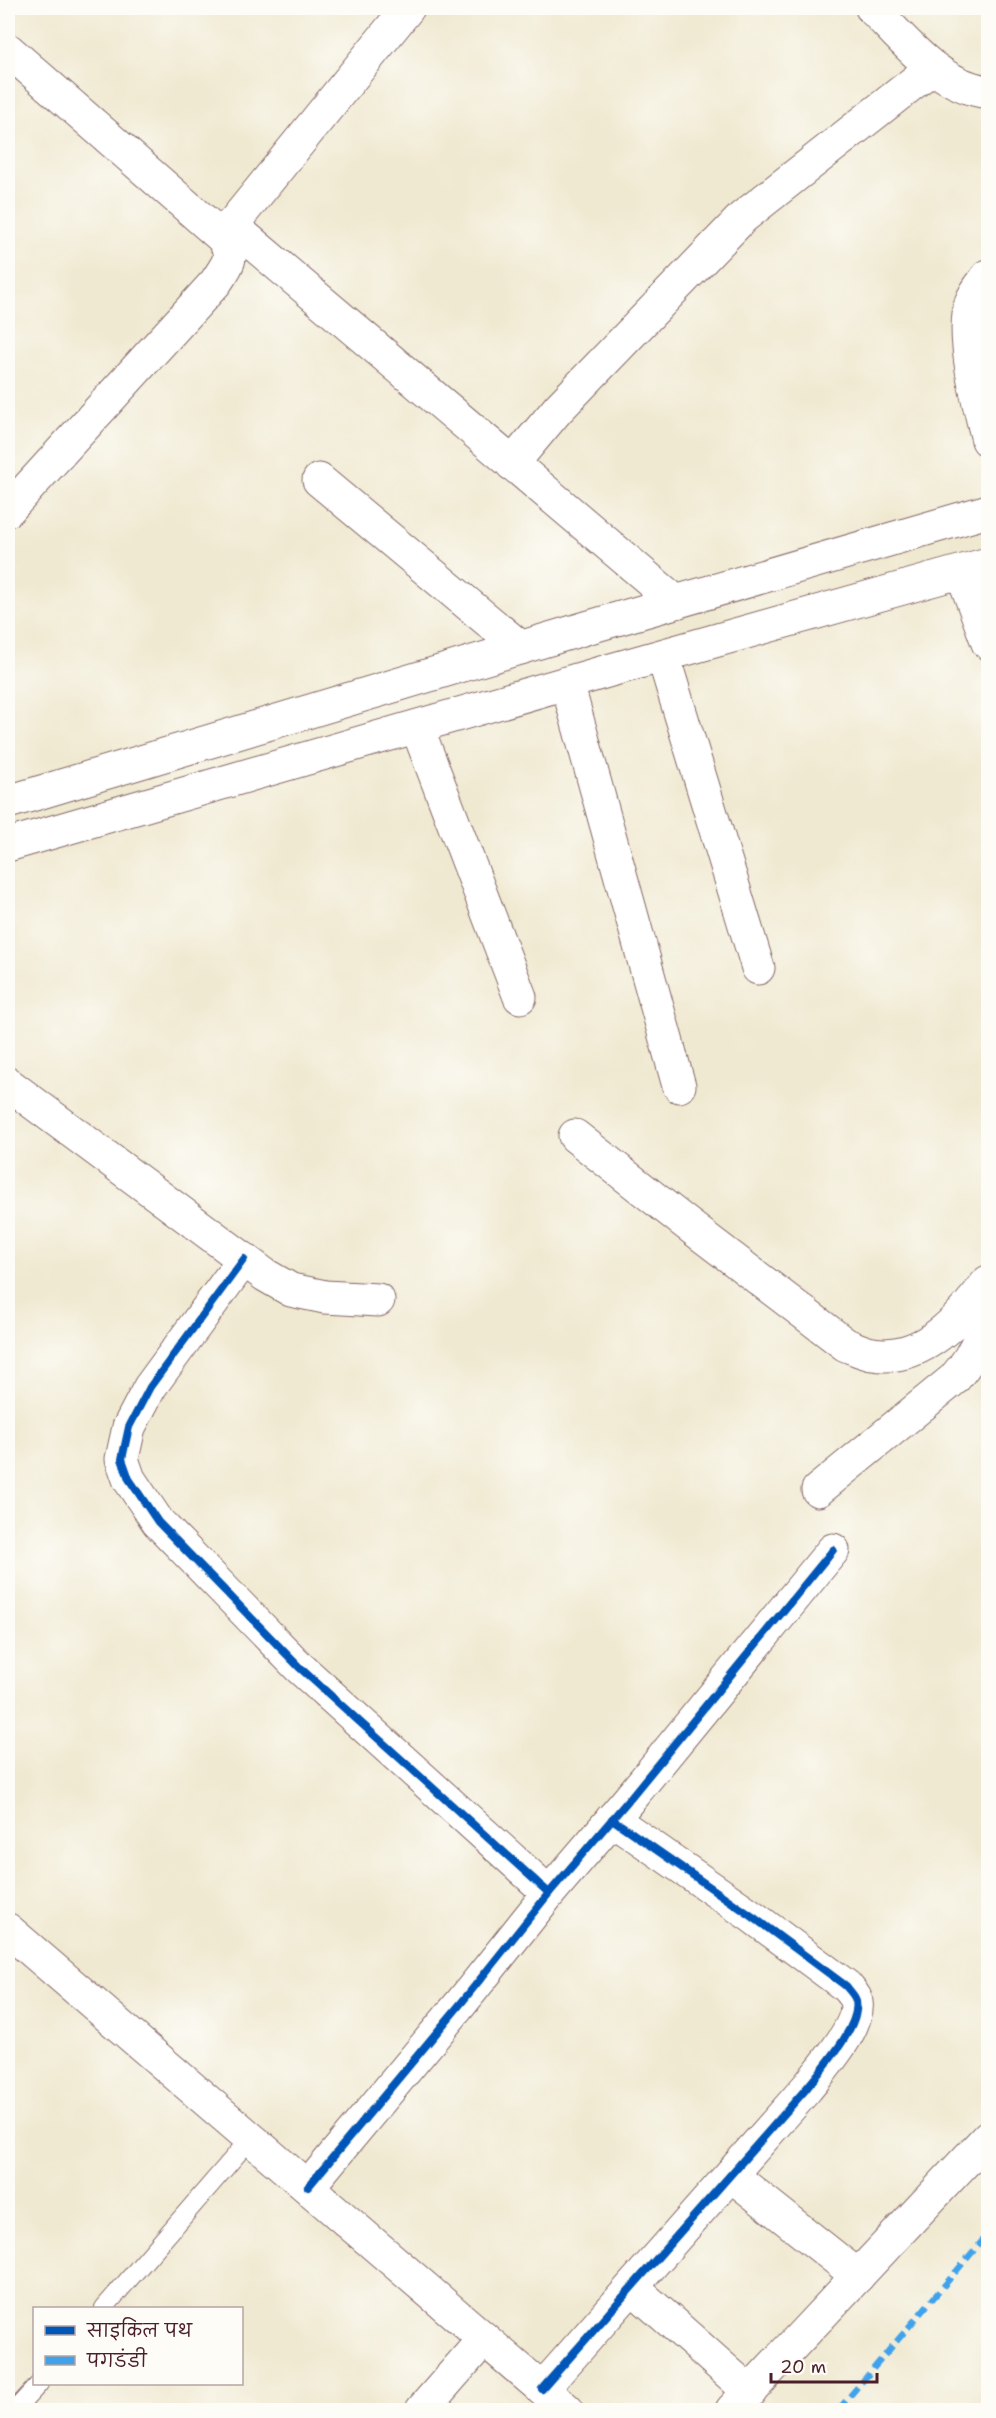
<svg xmlns="http://www.w3.org/2000/svg" width="996" height="2418" viewBox="0 0 996 2418" font-family="'Shantell Sans','Playpen Sans Deva',sans-serif">
	<style>
		.lines { fill: none; stroke-linecap: round; stroke-linejoin: round }
		.service-casing { stroke: #846665; stroke-width: 20 }
		.minor-casing { stroke: #846665; stroke-width: 35 }
		.tertiary-casing { stroke: #846665; stroke-width: 35 }
		.secondary-casing { stroke: #846665; stroke-width: 35 }
		.service { stroke: #fff; stroke-width: 18 }
		.minor { stroke: #fff; stroke-width: 33 }
		.tertiary { stroke: #fff; stroke-width: 33 }
		.secondary { stroke: #fff; stroke-width: 33 }
		.quiet { stroke: #40a2eb; stroke-width: 6; stroke-dasharray: 12 6; stroke-linecap: butt }
		.cycleway-casing { stroke: #fdfcf7; stroke-width: 11 }
		.cycleway { stroke: #0057b8; stroke-width: 8 }
	</style>
	<rect width="100%" height="100%" fill="#fdfcf7"/>
	<filter id="ink" filterUnits="userSpaceOnUse"><feTurbulence type="fractalNoise" baseFrequency=".0167" numOctaves="2"/><feDisplacementMap in="SourceGraphic" scale="12" xChannelSelector="R" yChannelSelector="G"/><feConvolveMatrix kernelMatrix="1 2 1 2 8 2 1 2 1" color-interpolation-filters="sRGB"/></filter>
	<filter id="wash" filterUnits="userSpaceOnUse"><feTurbulence type="fractalNoise" baseFrequency=".008" numOctaves="4" result="noise"/><feDisplacementMap in="SourceGraphic" scale="24" xChannelSelector="R" yChannelSelector="G"/><feGaussianBlur stdDeviation="1.35" result="paint"/><feColorMatrix in="noise" values="0 0 0 0 0 0 0 0 0 0 0 0 0 0 0 0 0 1.4 0 .05"/><feComposite in="paint" operator="in"/></filter>
	<g filter="url(#wash)">
		<rect width="100%" height="100%" fill="#f0e9d1"/>
	</g>
	<g filter="url(#ink)">
		<g class="lines">
			<g class="service-casing">
				<g id="service">
					<path d="M 104,2308 L 250,2139"/>
					<path d="M 15,2410 L 39,2384"/>
				</g>
			</g>
			<g class="minor-casing">
				<g id="minor">
					<path d="M 872,8 C 905,41 939,86 988,92"/>
					<path d="M 8,50 L 222,237 C 236,257 228,263 216,282 L 8,510"/>
					<path d="M 231,225 L 676,602"/>
					<path d="M 222,237 L 408,8"/>
					<path d="M 988,276 C 982,284 974,293 971,303 C 961,341 979,403 988,440"/>
					<path d="M 512,464 L 558,409 L 743,217 L 932,68"/>
					<path d="M 319,480 L 521,648"/>
					<path d="M 962,572 L 988,643"/>
					<path d="M 663,656 L 758,968"/>
					<path d="M 567,683 L 679,1086"/>
					<path d="M 417,727 L 520,997"/>
					<path d="M 8,1084 L 265,1275 L 291,1290 L 325,1297 L 378,1300"/>
					<path d="M 575,1136 L 687,1224 L 846,1345 C 855,1348 864,1353 873,1354 C 923,1362 961,1318 988,1282"/>
					<path d="M 244,1259 L 150,1387 L 129,1427 L 122,1459 L 129,1479 L 158,1522 L 299,1667 L 549,1893"/>
					<path d="M 818,1490 L 954,1379 C 983,1345 984,1328 986,1285"/>
					<path d="M 731,2175 L 858,2276"/>
					<path d="M 308,2187 L 462,2002 L 549,1893 L 626,1803 L 833,1550"/>
					<path d="M 633,2288 L 750,2392"/>
					<path d="M 542,2389 L 806,2089 C 821,2070 865,2022 855,1998 C 853,1994 849,1990 846,1986 L 753,1917 L 612,1819"/>
					<path d="M 422,2410 L 484,2339"/>
					<path d="M 732,2410 L 988,2137"/>
				</g>
			</g>
			<g class="tertiary-casing">
				<path id="tertiary" d="M 8,1930 L 567,2410"/>
			</g>
			<g class="secondary-casing">
				<g id="secondary">
					<path d="M 8,802 L 586,628 L 988,511"/>
					<path d="M 8,845 L 611,670 L 988,564"/>
				</g>
			</g>
			<use href="#service" class="service"/>
			<use href="#minor" class="minor"/>
			<use href="#tertiary" class="tertiary"/>
			<use href="#secondary" class="secondary"/>
			<path class="quiet" d="M 838,2410 L 988,2234"/>
			<g class="cycleway-casing">
				<g id="cycleway">
					<path d="M 244,1259 L 150,1387 L 129,1427 L 122,1459 L 129,1479 L 158,1522 L 299,1667 L 549,1893"/>
					<path d="M 308,2187 L 462,2002 L 549,1893 L 626,1803 L 833,1550"/>
					<path d="M 542,2389 L 806,2089 C 821,2070 865,2022 855,1998 C 853,1994 849,1990 846,1986 L 753,1917 L 612,1819"/>
				</g>
			</g>
			<use href="#cycleway" class="cycleway"/>
		</g>
	</g>
	<rect width="996" height="2418" fill="none" stroke="#fdfcf7" stroke-width="30"/>
	<rect x="33" y="2307" width="210" height="78" fill="#fdfcf7" stroke="#b5a4a5" stroke-width="1.5"/>
	<rect x="45" y="2326" width="30" height="9" fill="#0057b8" stroke="#b5a4a5" stroke-width="1.5"/>
	<text x="87" y="2337" font-size="18" fill="#4a1f2b">साइकिल पथ</text>
	<rect x="45" y="2356" width="30" height="9" fill="#40a2eb" stroke="#b5a4a5" stroke-width="1.5"/>
	<text x="87" y="2367" font-size="18" fill="#4a1f2b">पगडंडी</text>
	<path d="M771 2373v9h106v-9" fill="none" stroke="#4a1f2b" stroke-width="3"/>
	<text x="780" y="2373" font-size="18" fill="#4a1f2b" stroke="#fdfcf7" stroke-width="4.5" paint-order="stroke">20 m</text>
</svg>
